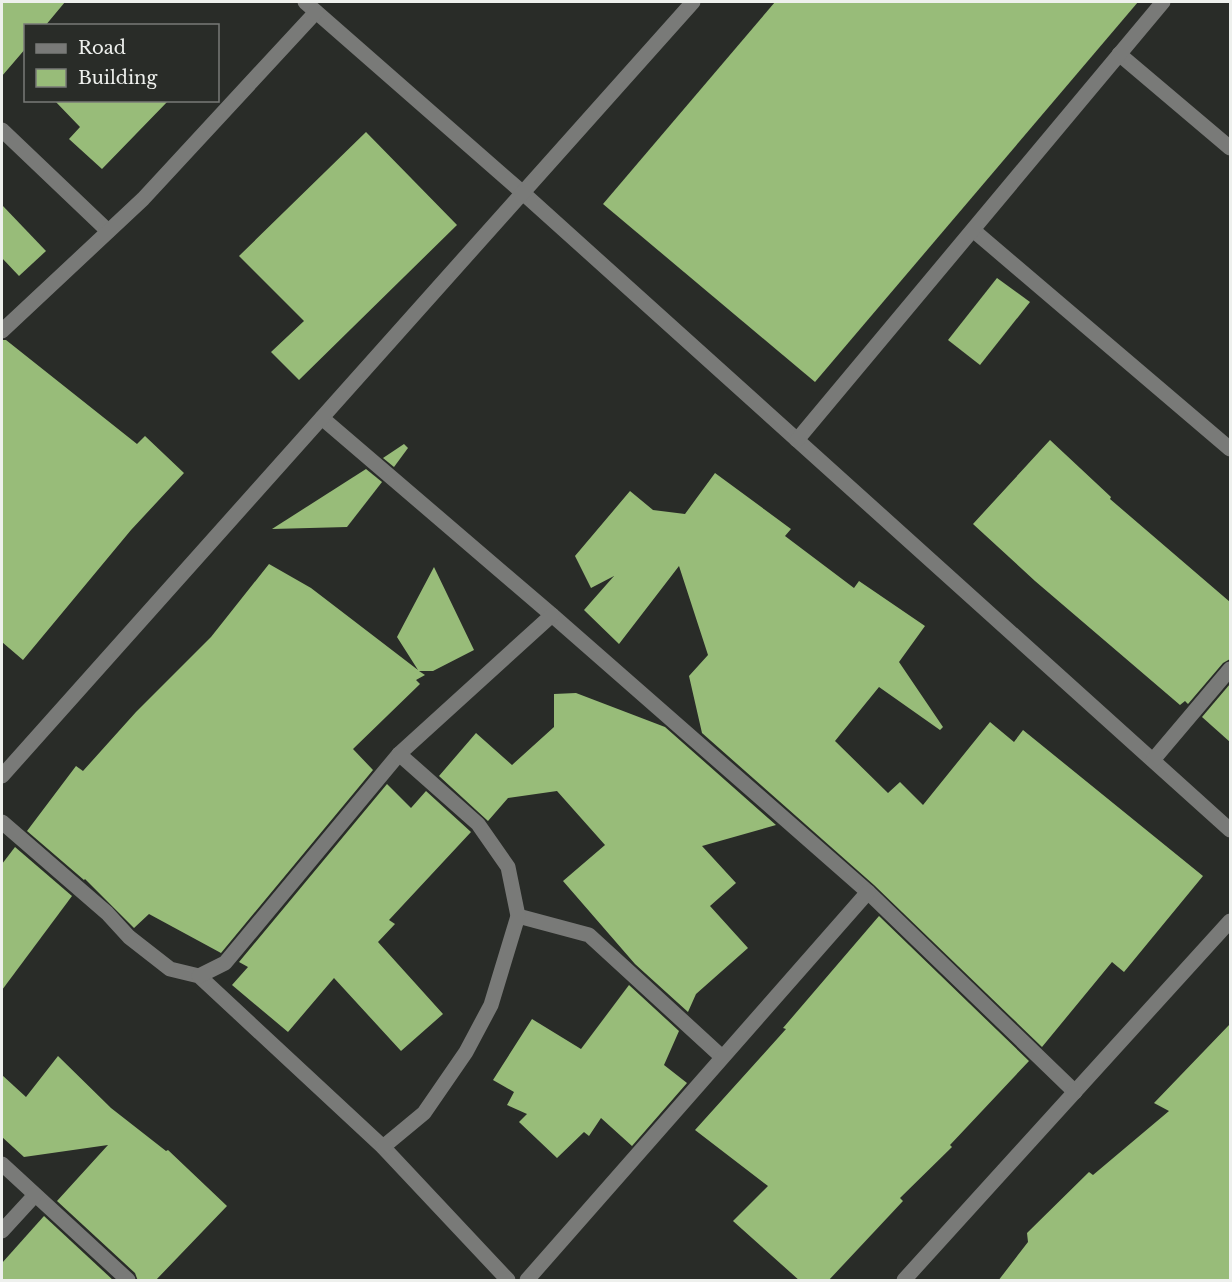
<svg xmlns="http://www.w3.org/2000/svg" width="1232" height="1282" viewBox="0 0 1232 1282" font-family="'Libre Baskerville',serif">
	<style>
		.building { fill: #98bc79 }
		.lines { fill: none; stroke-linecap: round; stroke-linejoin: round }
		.minor { stroke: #797a78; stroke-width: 15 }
	</style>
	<rect width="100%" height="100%" fill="#292c28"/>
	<g class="building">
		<path d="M 2,2 L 65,2 L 45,26 L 26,26 L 26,48 L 2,76 Z"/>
		<path d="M 775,2 L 1138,2 L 815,382 L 603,204 Z"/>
		<path d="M 54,100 L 169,100 L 102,169 L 69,139 L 80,127 Z"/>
		<path d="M 366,132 L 457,225 L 299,380 L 271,352 L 304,321 L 239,256 Z"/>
		<path d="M 2,205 L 46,251 L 19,276 L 2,258 Z"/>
		<path d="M 997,278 L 1030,302 L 980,365 L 948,340 Z"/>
		<path d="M 2,340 L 6,340 L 137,444 L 145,436 L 184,473 L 131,530 L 23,660 L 2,642 Z"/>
		<path d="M 1050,440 L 1111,497 L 1110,499 L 1230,602 L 1230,659 L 1223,663 L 1188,704 L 1185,701 L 1180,705 L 1035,581 L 973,524 Z"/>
		<path d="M 404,444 L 408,448 L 394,467 L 383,458 Z"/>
		<path d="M 366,469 L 382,482 L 347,527 L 272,529 Z"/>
		<path d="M 715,473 L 791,529 L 785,536 L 854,588 L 859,581 L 925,626 L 899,662 L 943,727 L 940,730 L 879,687 L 835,741 L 888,793 L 900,782 L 923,805 L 990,722 L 1014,742 L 1023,730 L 1203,876 L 1124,972 L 1112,962 L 1042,1047 L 874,885 L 702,733 L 689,676 L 708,655 L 679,566 L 619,644 L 584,610 L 614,576 L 591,588 L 575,556 L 630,491 L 653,510 L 685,514 Z"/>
		<path d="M 269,564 L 311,588 L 418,670 L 397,637 L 434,567 L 474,650 L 433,671 L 419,671 L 425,675 L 416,680 L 420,684 L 353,749 L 373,770 L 221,953 L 149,914 L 134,928 L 85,879 L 84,880 L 27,831 L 76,766 L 83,771 L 136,712 L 211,637 Z"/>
		<path d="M 1230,684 L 1230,742 L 1202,717 Z"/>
		<path d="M 576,693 L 665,727 L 776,825 L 702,846 L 736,883 L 710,906 L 748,948 L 696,994 L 688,1012 L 635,964 L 563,881 L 605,845 L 557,791 L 508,798 L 488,821 L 439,776 L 476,733 L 512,765 L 554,727 L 554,694 Z"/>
		<path d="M 387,784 L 411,808 L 426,791 L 471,832 L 389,920 L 395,924 L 378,942 L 443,1014 L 401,1051 L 334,978 L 288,1032 L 232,985 L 248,967 L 239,962 Z"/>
		<path d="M 15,847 L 72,896 L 2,990 L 2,864 Z"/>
		<path d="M 879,916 L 1029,1061 L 950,1145 L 952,1147 L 900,1198 L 903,1201 L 828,1281 L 800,1281 L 733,1221 L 768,1186 L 695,1130 L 786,1029 L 783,1028 Z"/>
		<path d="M 629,985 L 679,1031 L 664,1065 L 687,1083 L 632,1146 L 601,1118 L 589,1136 L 584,1132 L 557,1158 L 519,1122 L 527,1114 L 507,1105 L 514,1092 L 493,1080 L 532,1019 L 581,1049 Z"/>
		<path d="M 1230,1024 L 1230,1281 L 998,1281 L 1028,1242 L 1027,1233 L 1089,1172 L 1093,1175 L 1169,1111 L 1154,1103 Z"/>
		<path d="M 58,1056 L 111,1108 L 166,1151 L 168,1150 L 227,1206 L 155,1281 L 138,1281 L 135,1273 L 57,1201 L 108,1145 L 24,1157 L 2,1137 L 2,1075 L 26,1097 Z"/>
		<path d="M 44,1216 L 114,1281 L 2,1281 L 2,1263 Z"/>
	</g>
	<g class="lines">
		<g class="minor">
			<path d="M 305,2 L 523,193 L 1230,830"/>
			<path d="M 1119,54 L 1230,148"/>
			<path d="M 2,130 L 108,231"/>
			<path d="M 973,230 L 1230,449"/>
			<path d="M 2,331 L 143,199 L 316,12"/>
			<path d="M 322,418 L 552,615 L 868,892 L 1075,1092"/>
			<path d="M 797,440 L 1163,2"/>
			<path d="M 1153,760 L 1230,669"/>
			<path d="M 2,776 L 693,2"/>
			<path d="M 2,822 L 107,913 L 129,937 L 170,969 L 199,976 L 383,1147 L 508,1280"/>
			<path d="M 518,916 L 589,935 L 722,1057"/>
			<path d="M 199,976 L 225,963 L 399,754 L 552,615"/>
			<path d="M 383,1147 L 424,1113 L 466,1052 L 491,1005 L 518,916 L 508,867 L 478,824 L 399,754"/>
			<path d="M 2,1164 L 128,1280"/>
			<path d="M 2,1231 L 35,1195"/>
			<path d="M 527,1280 L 868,892"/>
			<path d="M 904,1280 L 1230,921"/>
		</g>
	</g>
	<rect width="1232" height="1282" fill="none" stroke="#eef0ed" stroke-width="6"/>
	<rect x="24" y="24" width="195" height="78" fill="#292c28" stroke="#787a77" stroke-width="1.5"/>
	<rect x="36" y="44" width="30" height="9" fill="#797a78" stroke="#787a77" stroke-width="1.5"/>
	<text x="78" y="54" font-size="18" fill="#eef0ed">Road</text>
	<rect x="36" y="69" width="30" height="18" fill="#98bc79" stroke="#787a77" stroke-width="1.5"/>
	<text x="78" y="84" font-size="18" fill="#eef0ed">Building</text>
</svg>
